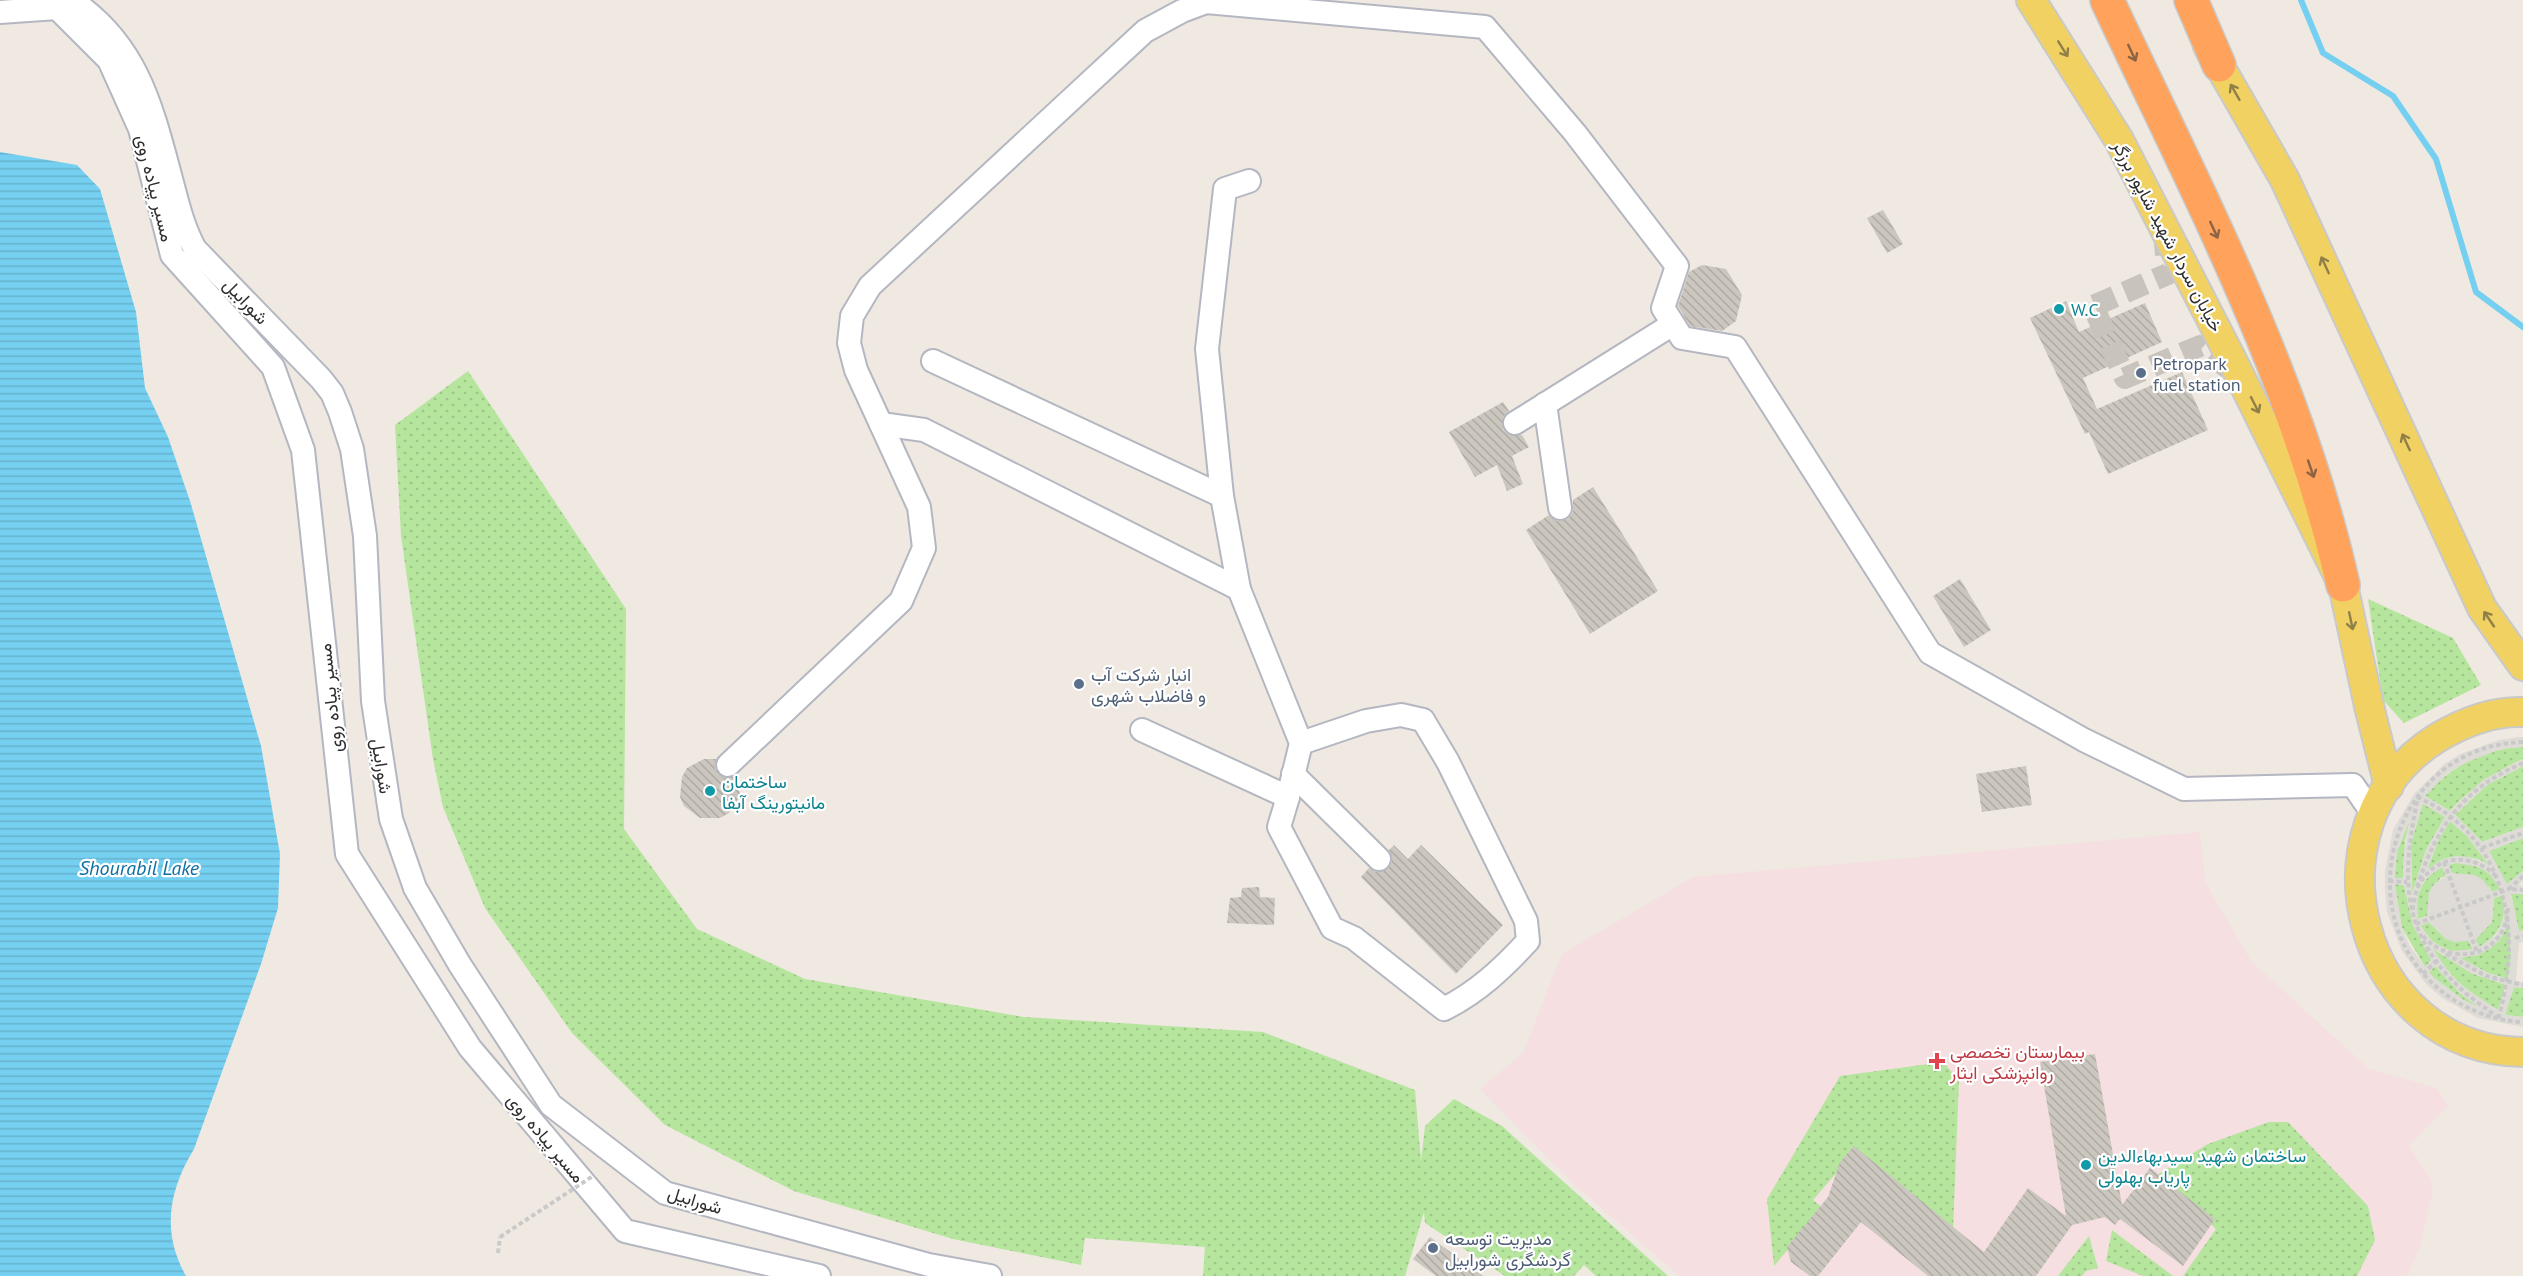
<svg xmlns="http://www.w3.org/2000/svg" width="2523" height="1276" viewBox="0 0 2523 1276" font-family="'PT Sans',Vazirmatn,sans-serif">
	<style>
		.medical { fill: #f5dfe0 }
		.grass { fill: url(#grass-dots) }
		.plaza { fill: #dfdcd8; fill-rule: evenodd }
		.water { fill: url(#water-rules) }
		.lines { fill: none; stroke-linecap: round; stroke-linejoin: round }
		.stream { stroke: #75cff0; stroke-width: 6 }
		.building { fill: url(#building-back-hatch) }
		.minor-tunnel { stroke: #c8c4bd; stroke-width: 22; stroke-dasharray: 22 11; stroke-linecap: butt }
		.minor-casing { stroke: #b4b7c1; stroke-width: 26 }
		.major-casing { stroke: #c9c9c9; stroke-width: 32 }
		.highway-casing { stroke: #c9c9c9; stroke-width: 36 }
		.path { stroke: #c9c9c9; stroke-width: 4; stroke-dasharray: 4.5 3; stroke-linecap: butt }
		.minor { stroke: #fff; stroke-width: 22 }
		.major { stroke: #f2d163; stroke-width: 28 }
		.highway { stroke: #ffa35c; stroke-width: 33 }
		.path-bridge { stroke: #c9c9c9; stroke-width: 4; stroke-dasharray: 4.5 3; stroke-linecap: butt }
		.oneway { stroke: #908048 }
		.oneway2 { stroke: #8c6343 }
		.culture-dot { fill: #0f9aa8; stroke: #fff; stroke-width: 2 }
		.service-dot { fill: #5c6f8a; stroke: #fff; stroke-width: 2 }
		.health-dot { fill: #e0444e; stroke: #fff; stroke-width: 2 }
		.labels { text-anchor: middle; dominant-baseline: central; stroke-width: 4.5; stroke-linejoin: round; paint-order: stroke }
		.street-label { font-size: 18px; fill: #2e2e2e; stroke: #fff }
		.culture-label { font-size: 18px; fill: #0d838f; stroke: #fff; text-anchor: start }
		.service-label { font-size: 18px; fill: #4e5e75; stroke: #fff; text-anchor: start }
		.health-label { font-size: 18px; fill: #be3a42; stroke: #fff; text-anchor: start }
		.water-label { font-size: 20px; font-style: italic; fill: #0d6fa3; stroke: #fff }
	</style>
	<defs>
		<pattern id="grass-dots" width="8" height="8" patternUnits="userSpaceOnUse" patternTransform="scale(1.5)"><rect width="8" height="8" fill="#b6e59e"/><path d="M2 2h.1M6 6h.1" fill="none" stroke="#9dc588" stroke-width="1.8" stroke-linecap="round"/></pattern>
		<pattern id="water-rules" width="6" height="5" patternUnits="userSpaceOnUse" patternTransform="scale(1.5)"><rect width="6" height="5" fill="#75cff0"/><path d="M0 2.5h6" fill="none" stroke="#66b2ce"/></pattern>
		<pattern id="building-back-hatch" width="6" height="6" patternUnits="userSpaceOnUse" patternTransform="scale(1.5)"><rect width="6" height="6" fill="#cbc7bf"/><path d="M-1 5l2 2M0 0l6 6M5-1l2 2" fill="none" stroke="#afaba4"/></pattern>
	</defs>
	<rect width="100%" height="100%" fill="#efe9e1"/>
	<path class="medical" d="M 2200,832 L 2205,882 L 2251,961 L 2369,1069 L 2437,1088 L 2448,1106 L 2409,1146 L 2431,1180 L 2432,1194 L 2420,1247 L 2407,1276 L 1679,1276 L 1576,1186 L 1480,1089 L 1523,1053 L 1562,954 L 1693,877 Z"/>
	<g class="grass">
		<path d="M 468,371 L 626,609 L 624,829 L 697,929 L 805,979 L 1024,1017 L 1263,1032 L 1415,1090 L 1421,1161 L 1425,1126 L 1454,1099 L 1502,1126 L 1668,1276 L 1596,1276 L 1584,1265 L 1574,1276 L 1505,1276 L 1425,1223 L 1424,1212 L 1405,1276 L 1203,1276 L 1205,1247 L 1085,1238 L 1081,1265 L 953,1239 L 794,1191 L 665,1125 L 572,1033 L 485,908 L 443,807 L 433,759 L 401,536 L 395,425 Z"/>
		<path d="M 2368,599 L 2453,638 L 2481,685 L 2404,723 L 2383,700 Z"/>
		<path d="M 2523,747 L 2523,759 C 2495,772 2471,788 2450,811 L 2425,796 C 2450,767 2484,748 2523,747 Z"/>
		<path d="M 2523,766 L 2523,827 L 2482,842 L 2455,815 L 2487,785 Z"/>
		<path d="M 2423,803 L 2445,817 L 2426,850 L 2412,894 L 2411,843 Z"/>
		<path d="M 2411,816 L 2405,841 L 2403,878 L 2394,878 L 2397,852 Z"/>
		<path d="M 2450,821 L 2467,836 L 2489,865 C 2466,850 2449,860 2427,870 L 2439,839 Z"/>
		<path d="M 2523,838 L 2523,871 L 2507,885 L 2489,851 Z"/>
		<path d="M 2456,863 C 2476,863 2492,871 2501,889 L 2492,892 L 2489,887 L 2452,874 L 2448,864 Z"/>
		<path d="M 2442,867 L 2446,876 L 2440,878 L 2427,916 L 2418,919 C 2413,897 2422,877 2442,867 Z"/>
		<path d="M 2394,884 L 2404,885 L 2413,925 L 2432,961 L 2425,967 L 2402,928 Z"/>
		<path d="M 2511,894 L 2523,894 L 2523,930 L 2519,932 Z"/>
		<path d="M 2503,895 C 2508,917 2499,937 2479,947 L 2475,939 L 2492,922 L 2494,898 Z"/>
		<path d="M 2509,921 L 2511,957 L 2508,979 L 2488,973 L 2459,958 L 2478,955 Z"/>
		<path d="M 2429,922 L 2446,939 L 2469,941 L 2473,950 C 2451,955 2431,946 2420,925 Z"/>
		<path d="M 2432,948 L 2471,973 L 2506,985 L 2498,1010 C 2471,995 2448,976 2432,948 Z"/>
		<path d="M 2435,966 L 2460,993 L 2481,1009 L 2464,1001 L 2433,977 L 2429,972 Z"/>
		<path d="M 2514,987 L 2523,988 L 2523,1017 L 2505,1015 Z"/>
		<path d="M 1943,1062 L 1959,1080 L 1953,1230 L 1850,1157 L 1813,1200 L 1823,1208 L 1774,1266 L 1767,1199 L 1840,1076 Z"/>
		<path d="M 2269,1122 L 2288,1122 L 2368,1206 L 2375,1240 L 2357,1276 L 2183,1276 L 2216,1229 L 2157,1175 L 2208,1144 Z"/>
		<path d="M 2112,1230 L 2173,1276 L 2143,1276 L 2106,1261 Z"/>
		<path d="M 2089,1236 L 2098,1268 L 2086,1271 L 2082,1276 L 2058,1276 Z"/>
	</g>
	<path class="plaza" d="M 2519,737 L 2523,737 L 2523,747 L 2501,749 L 2465,763 L 2448,773 L 2425,796 L 2450,811 L 2483,780 L 2523,759 L 2523,766 L 2487,785 L 2455,815 L 2482,842 L 2523,827 L 2523,838 L 2489,851 L 2507,884 L 2523,871 L 2523,881 L 2519,885 L 2523,886 L 2523,894 L 2511,894 L 2519,931 L 2523,930 L 2523,942 L 2519,943 L 2516,981 L 2523,982 L 2523,988 L 2514,987 L 2505,1015 L 2523,1017 L 2523,1027 L 2478,1018 L 2442,998 L 2426,984 L 2402,951 L 2387,912 L 2385,891 L 2385,871 L 2393,830 L 2414,794 L 2443,765 L 2460,754 L 2499,740 ZM 2423,804 L 2445,817 L 2426,850 L 2412,893 L 2411,843 ZM 2409,820 L 2403,862 L 2403,878 L 2395,878 L 2397,852 ZM 2450,821 L 2467,836 L 2488,864 L 2469,857 L 2456,856 L 2443,859 L 2427,869 L 2439,839 ZM 2456,863 L 2479,867 L 2489,873 L 2500,889 L 2492,892 L 2483,880 L 2475,875 L 2452,873 L 2449,865 ZM 2442,867 L 2446,876 L 2434,884 L 2429,892 L 2427,916 L 2418,919 L 2417,899 L 2420,888 L 2426,878 ZM 2395,884 L 2404,885 L 2413,925 L 2431,960 L 2425,967 L 2410,946 L 2402,929 ZM 2503,895 L 2504,915 L 2501,926 L 2495,936 L 2479,947 L 2476,939 L 2492,922 L 2494,898 ZM 2429,922 L 2446,939 L 2454,942 L 2469,941 L 2473,949 L 2453,951 L 2442,948 L 2432,941 L 2421,926 ZM 2509,923 L 2511,957 L 2508,979 L 2488,973 L 2460,958 L 2478,955 L 2490,949 L 2500,940 ZM 2433,949 L 2471,973 L 2506,985 L 2498,1010 L 2465,988 L 2450,974 ZM 2435,966 L 2460,993 L 2478,1007 L 2464,1000 L 2433,977 L 2429,972 Z"/>
	<path class="water" d="M 0,152 L 77,165 L 100,189 L 136,312 L 145,388 L 168,437 L 190,501 L 261,746 L 280,854 L 278,908 L 261,964 L 194,1149 C 169,1190 161,1232 186,1276 L 0,1276 Z"/>
	<g class="lines">
		<path class="stream" d="M 2301,0 L 2323,53 L 2393,96 L 2436,159 L 2476,292 L 2523,327"/>
	</g>
	<g class="building">
		<path d="M 1883,210 L 1903,244 L 1887,253 L 1867,218 Z"/>
		<path d="M 1702,265 L 1726,269 L 1742,295 L 1736,321 L 1722,331 L 1690,326 L 1678,306 L 1689,272 Z"/>
		<path d="M 2066,301 L 2079,332 L 2145,303 L 2162,342 L 2083,378 L 2097,409 L 2182,372 L 2208,430 L 2108,474 L 2089,432 L 2085,434 L 2030,318 Z"/>
		<path d="M 1503,402 L 1509,411 L 1503,417 L 1503,430 L 1509,435 L 1522,435 L 1529,447 L 1512,456 L 1523,484 L 1507,491 L 1497,465 L 1475,477 L 1449,432 Z"/>
		<path d="M 1593,487 L 1658,591 L 1590,634 L 1526,530 L 1549,515 L 1556,521 L 1568,519 L 1573,512 L 1573,500 Z"/>
		<path d="M 1960,579 L 1991,630 L 1964,647 L 1933,596 Z"/>
		<path d="M 704,759 L 716,759 L 715,769 L 724,778 L 738,776 L 740,796 L 729,813 L 720,818 L 700,818 L 684,806 L 680,797 L 682,777 L 687,768 Z"/>
		<path d="M 2026,766 L 2032,805 L 1982,812 L 1976,774 Z"/>
		<path d="M 1394,845 L 1408,859 L 1421,845 L 1503,925 L 1456,974 L 1361,877 L 1369,868 L 1376,872 L 1388,869 L 1392,862 L 1389,850 Z"/>
		<path d="M 1259,887 L 1260,897 L 1275,898 L 1274,925 L 1227,923 L 1230,898 L 1241,897 L 1242,888 Z"/>
		<path d="M 2095,1054 L 2122,1205 L 2150,1168 L 2215,1219 L 2183,1266 L 2120,1219 L 2115,1225 L 2105,1217 L 2072,1225 L 2036,1276 L 1928,1276 L 1861,1222 L 1818,1276 L 1810,1276 L 1791,1262 L 1787,1247 L 1828,1197 L 1840,1162 L 1854,1146 L 1984,1252 L 2028,1188 L 2066,1216 L 2040,1062 Z"/>
		<path d="M 1430,1237 L 1483,1276 L 1436,1276 L 1413,1259 Z"/>
	</g>
	<g class="lines">
		<path class="minor-tunnel" d="M 2164,233 L 2168,274 L 2093,306 L 2125,378 L 2200,346 L 2239,377"/>
		<g class="minor-casing">
			<g id="minor">
				<path d="M 71,0 C 136,43 151,104 170,175 C 177,201 182,225 195,249 L 321,379 L 332,393 L 340,412 L 352,449 L 365,536 L 373,701 L 391,819 L 415,888 L 460,965 L 551,1105 L 665,1193 L 929,1265 L 990,1276"/>
				<path d="M 0,12 L 57,8 L 109,60 L 140,129 L 172,255 L 273,367 L 303,450 L 347,854 L 470,1048 L 625,1231 L 819,1276"/>
				<path d="M 933,361 L 1222,496"/>
				<path d="M 1545,404 L 1560,508"/>
				<path d="M 1515,423 L 1673,324"/>
				<path d="M 881,424 L 924,430 L 1239,589"/>
				<path d="M 1142,730 L 1288,797 L 1301,743 L 1239,589 L 1222,496 L 1207,349 L 1225,189 L 1249,181"/>
				<path d="M 728,765 L 901,601 L 924,548 L 919,507 L 856,370 L 849,343 L 852,316 L 870,286 L 1145,31 L 1182,11 L 1206,2 L 1485,27 L 1575,133 L 1677,266 L 1663,308 L 1682,338 L 1735,347 L 1930,653 L 2084,740 L 2184,789 L 2353,785 L 2373,814"/>
				<path d="M 1293,774 L 1379,859"/>
				<path d="M 1288,797 L 1279,827 L 1332,928 L 1354,938 L 1444,1009 C 1478,992 1503,968 1528,941 L 1526,921 L 1448,762 L 1423,720 L 1401,715 L 1366,721 L 1301,743"/>
			</g>
		</g>
		<g class="major-casing">
			<g id="major">
				<path d="M 2031,0 L 2119,140 L 2231,358 L 2343,585 L 2369,706 L 2389,786"/>
				<path d="M 2208,46 L 2285,180 L 2482,608 L 2523,666"/>
				<path d="M 2523,712 C 2493,711 2462,723 2437,738 C 2299,825 2358,1050 2523,1052"/>
			</g>
		</g>
		<g class="highway-casing">
			<g id="highway">
				<path d="M 2107,0 C 2196,190 2297,379 2343,585"/>
				<path d="M 2191,0 L 2219,65"/>
			</g>
		</g>
		<g class="path">
			<path d="M 2523,742 C 2386,746 2341,928 2454,1000 C 2475,1013 2499,1021 2523,1022"/>
			<path d="M 2417,797 C 2508,837 2523,932 2498,1020"/>
			<path d="M 2417,801 C 2402,877 2400,931 2460,988 C 2471,999 2485,1007 2497,1017"/>
			<path d="M 2482,848 L 2523,833"/>
			<path d="M 2444,862 L 2477,952"/>
			<path d="M 2523,876 L 2509,889 L 2523,890"/>
			<path d="M 2389,881 L 2407,882"/>
			<path d="M 2417,887 C 2437,826 2462,789 2523,763"/>
			<path d="M 2413,910 C 2415,861 2465,843 2498,878"/>
			<path d="M 2416,924 L 2509,889"/>
			<path d="M 2423,936 C 2453,969 2506,956 2508,908"/>
			<path d="M 2515,938 L 2523,936"/>
			<path d="M 2446,954 L 2486,976 L 2523,985"/>
			<path d="M 2423,974 L 2436,961"/>
			<path d="M 498,1253 L 500,1237"/>
		</g>
		<use href="#minor" class="minor"/>
		<use href="#major" class="major"/>
		<use href="#highway" class="highway"/>
		<path class="path-bridge" d="M 500,1237 L 593,1176"/>
	</g>
	<defs><path id="oneway-shaft" d="M-6 0H5M1.5-3L5.5 0L1.5 3" fill="none" stroke-width="1.6" stroke-linecap="round" stroke-linejoin="round" transform="scale(1.5)"/></defs>
	<g class="oneway">
		<use href="#oneway-shaft" transform="translate(2063 49) rotate(58)"/>
		<use href="#oneway-shaft" transform="translate(2235 92) rotate(-120)"/>
		<use href="#oneway-shaft" transform="translate(2325 265) rotate(-115)"/>
		<use href="#oneway-shaft" transform="translate(2255 405) rotate(63)"/>
		<use href="#oneway-shaft" transform="translate(2406 442) rotate(-115)"/>
		<use href="#oneway-shaft" transform="translate(2489 619) rotate(-124)"/>
		<use href="#oneway-shaft" transform="translate(2351 621) rotate(78)"/>
	</g>
	<g class="oneway2">
		<use href="#oneway-shaft" transform="translate(2132 53) rotate(65)"/>
		<use href="#oneway-shaft" transform="translate(2214 230) rotate(65)"/>
		<use href="#oneway-shaft" transform="translate(2311 469) rotate(71)"/>
	</g>
	<g class="culture-dot">
		<circle cx="2059" cy="309" r="6"/>
		<circle cx="710" cy="791" r="6"/>
		<circle cx="2086" cy="1165" r="6"/>
	</g>
	<g class="service-dot">
		<circle cx="2141" cy="373" r="6"/>
		<circle cx="1079" cy="684" r="6"/>
		<circle cx="1433" cy="1248" r="6"/>
	</g>
	<path class="health-dot" d="M1934 1052h6v6h6v6h-6v6h-6v-6h-6v-6h6z"/>
	<g class="labels">
		<g class="street-label">
			<text transform="translate(155 188) rotate(76)">مسیر پیاده روی</text>
			<text transform="translate(2168 236) rotate(62)">خیابان سردار شهید شاپور برزگر</text>
			<text transform="translate(246 301) rotate(46)">شورابیل</text>
			<text transform="translate(330 698) rotate(-96)">مسیر پیاده روی</text>
			<text transform="translate(382 766) rotate(81)">شورابیل</text>
			<text transform="translate(546 1138) rotate(50)">مسیر پیاده روی</text>
			<text transform="translate(695 1200) rotate(17)">شورابیل</text>
		</g>
		<g class="culture-label">
			<text x="2071" y="309">W.C</text>
			<text x="722" y="781">ساختمان<tspan x="722" dy="21">مانیتورینگ آبفا</tspan></text>
			<text x="2098" y="1155">ساختمان شهید سیدبهاءالدین<tspan x="2098" dy="21">پاریاب بهلولی</tspan></text>
		</g>
		<g class="service-label">
			<text x="2153" y="363">Petropark<tspan x="2153" dy="21">fuel station</tspan></text>
			<text x="1091" y="674">انبار شرکت آب<tspan x="1091" dy="21">و فاضلاب شهری</tspan></text>
			<text x="1445" y="1238">مدیریت توسعه<tspan x="1445" dy="21">گردشگری شورابیل</tspan></text>
		</g>
		<g class="health-label">
			<text x="1950" y="1051">بیمارستان تخصصی<tspan x="1950" dy="21">روانپزشکی ایثار</tspan></text>
		</g>
		<g class="water-label">
			<text x="139" y="868">Shourabil Lake</text>
		</g>
	</g>
</svg>
